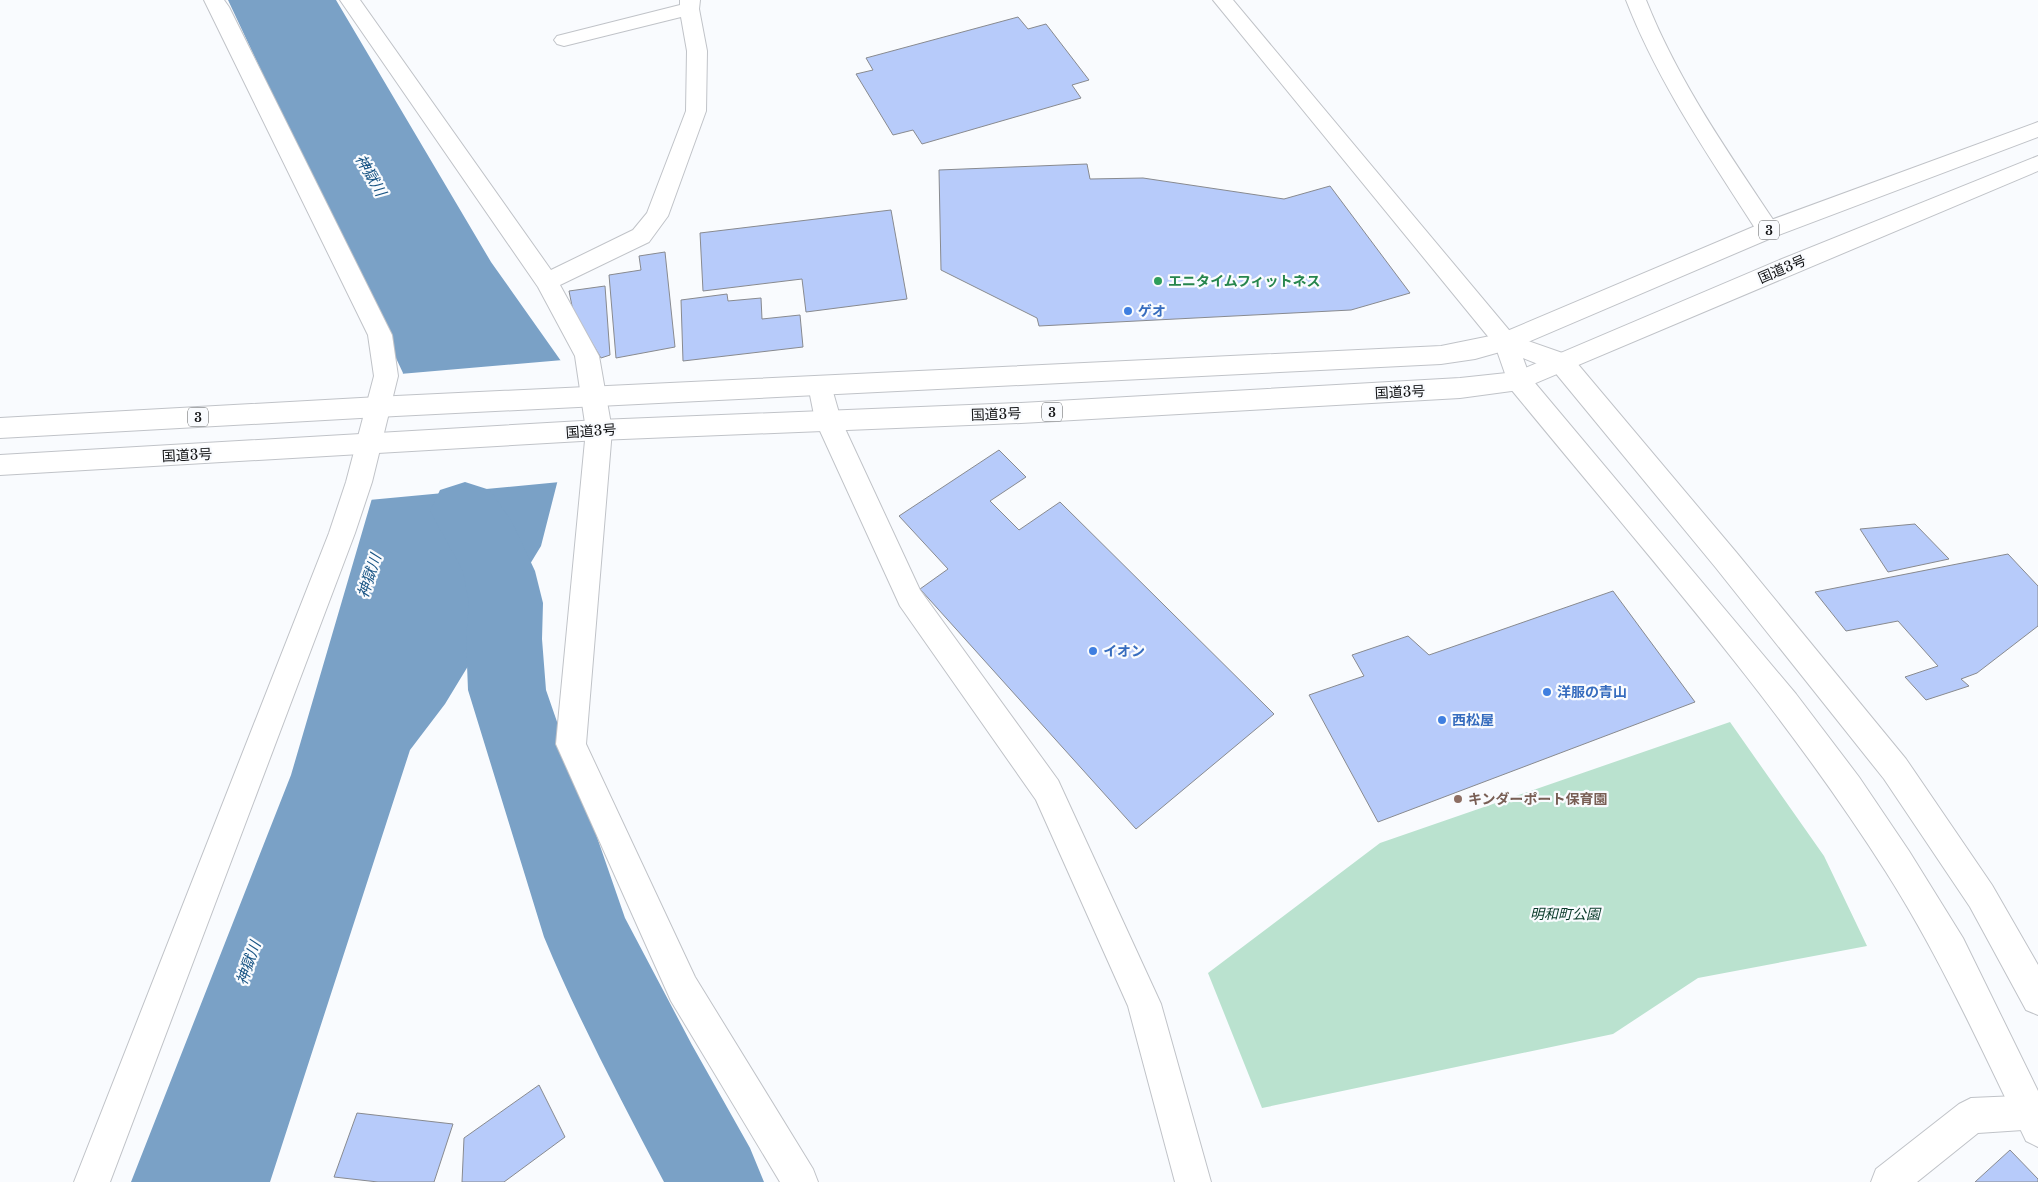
<svg xmlns="http://www.w3.org/2000/svg" width="2038" height="1182" viewBox="0 0 2038 1182" font-family="'Libre Baskerville','Noto Sans JP',serif">
	<style>
		.green { fill: #bae2cf }
		.water { fill: #7aa1c6 }
		.pier { fill: #f9fbfe }
		.lines { fill: none; stroke-linecap: round; stroke-linejoin: round }
		.river { fill: #7aa1c6; fill-rule: evenodd }
		.building { fill: #b7cbfa; stroke: #888a8f }
		.minor-casing { stroke: #c0c3c8; stroke-width: 2 }
		.tertiary-casing { stroke: #c0c3c8; stroke-width: 2 }
		.trunk-casing { stroke: #c0c3c8; stroke-width: 2 }
		.minor { fill: #fff; fill-rule: evenodd }
		.tertiary { fill: #fff; fill-rule: evenodd }
		.trunk { fill: #fff; fill-rule: evenodd }
		.leisure-dot { fill: #2e9e5b; stroke: #f9fbfe; stroke-width: 2 }
		.shop-dot { fill: #3f7fe0; stroke: #f9fbfe; stroke-width: 2 }
		.education-dot { fill: #8d6e63; stroke: #f9fbfe; stroke-width: 2 }
		.labels { text-anchor: middle; dominant-baseline: central; stroke-width: 4.5; stroke-linejoin: round; paint-order: stroke }
		.shield { fill: #f9fbfe; stroke: #57595b; stroke-width: 1 }
		.shield-label { font-size: 12px; font-weight: bold; fill: #121315 }
		.street-label { font-size: 14px; fill: #121315; stroke: #f9fbfe }
		.leisure-label { font-size: 14px; font-weight: bold; fill: #27864d; stroke: #f9fbfe; text-anchor: start }
		.shop-label { font-size: 14px; font-weight: bold; fill: #366cbe; stroke: #f9fbfe; text-anchor: start }
		.education-label { font-size: 14px; font-weight: bold; fill: #785e54; stroke: #f9fbfe; text-anchor: start }
		.park-label { font-size: 14px; font-style: italic; fill: #053726; stroke: #f9fbfe }
		.water-label { font-size: 15px; font-style: italic; fill: #185484; stroke: #f9fbfe }
	</style>
	<rect width="100%" height="100%" fill="#f9fbfe"/>
	<path class="green" d="M 1730,722 L 1824,856 L 1867,946 L 1698,978 L 1613,1034 L 1262,1108 L 1208,973 L 1380,843 Z"/>
	<path class="water" d="M 228,0 L 336,0 L 491,262 L 561,361 L 567,444 L 541,546 L 445,704 L 410,750 L 270,1182 L 131,1182 L 291,775 L 385,454 L 403,373 Z"/>
	<path class="pier" d="M 563,360 L 569,444 L 560,482 L 369,500 L 382,454 L 400,374 Z"/>
	<g class="lines">
		<path class="river" d="M 465,482 L 490,490 L 512,522 L 535,571 L 543,603 L 542,639 L 546,690 L 625,918 L 692,1045 L 750,1148 L 764,1182 L 664,1182 C 622,1102 579,1021 544,937 L 468,690 L 466,639 L 469,603 L 463,571 L 430,511 L 440,490 Z"/>
	</g>
	<g class="building">
		<path d="M 1018,17 L 1028,29 L 1046,24 L 1089,80 L 1072,85 L 1081,98 L 922,144 L 913,130 L 893,135 L 856,74 L 873,70 L 866,58 Z"/>
		<path d="M 1087,164 L 1090,179 L 1143,178 L 1284,199 L 1330,186 L 1410,293 L 1351,310 L 1039,326 L 1037,318 L 941,270 L 939,170 Z"/>
		<path d="M 891,210 L 907,299 L 806,312 L 802,279 L 703,291 L 700,233 Z"/>
		<path d="M 665,252 L 675,347 L 616,358 L 609,275 L 641,270 L 639,256 Z"/>
		<path d="M 605,286 L 610,355 L 601,358 L 573,311 L 569,291 Z"/>
		<path d="M 727,294 L 728,301 L 761,298 L 762,319 L 800,315 L 803,347 L 683,361 L 681,300 Z"/>
		<path d="M 999,450 L 1026,477 L 990,501 L 1019,530 L 1060,502 L 1274,714 L 1136,829 L 920,589 L 948,569 L 899,516 Z"/>
		<path d="M 1915,524 L 1949,559 L 1888,572 L 1860,529 Z"/>
		<path d="M 2008,554 L 2038,586 L 2038,626 L 1977,673 L 1961,679 L 1969,686 L 1926,700 L 1905,677 L 1938,666 L 1898,621 L 1846,631 L 1815,592 Z"/>
		<path d="M 1613,591 L 1695,702 L 1378,822 L 1309,695 L 1364,676 L 1352,655 L 1408,636 L 1429,655 Z"/>
		<path d="M 539,1085 L 565,1137 L 504,1182 L 462,1182 L 464,1138 Z"/>
		<path d="M 357,1113 L 453,1124 L 434,1182 L 378,1182 L 334,1177 Z"/>
		<path d="M 2010,1150 L 2038,1179 L 2038,1182 L 1975,1182 Z"/>
	</g>
	<g class="lines">
		<g class="minor-casing">
			<g id="minor">
				<path d="M 340,0 L 360,0 L 551,270 L 633,230 L 647,213 L 686,111 L 687,51 L 681,17 L 564,46 L 557,44 L 554,40 L 557,36 L 680,5 L 680,0 L 700,0 L 699,9 L 707,51 L 706,111 L 668,216 L 649,242 L 560,285 L 599,356 L 612,430 L 586,744 L 695,977 L 813,1169 L 818,1182 L 780,1182 L 671,1001 L 556,744 L 586,430 L 575,356 L 538,287 Z"/>
				<path d="M 1626,0 L 1646,0 C 1678,81 1728,152 1776,224 L 1779,230 L 1776,236 L 1768,238 L 1760,236 C 1711,159 1659,85 1626,0 Z"/>
				<path d="M 820,376 L 829,378 L 841,420 L 920,590 L 1058,780 L 1161,1004 L 1211,1182 L 1175,1182 L 1128,1006 L 1036,800 L 900,606 L 815,420 L 808,385 L 811,378 Z"/>
				<path d="M 2038,1095 L 2038,1129 L 1978,1133 L 1917,1182 L 1871,1182 L 1876,1169 L 1959,1104 L 1971,1098 Z"/>
			</g>
		</g>
		<g class="tertiary-casing">
			<g id="tertiary">
				<path d="M 204,0 L 224,0 L 229,7 L 392,335 L 398,376 L 372,482 L 355,533 L 110,1182 L 74,1182 L 329,533 L 346,482 L 374,376 L 368,335 Z"/>
				<path d="M 1213,0 L 1233,0 L 1514,336 L 1571,356 L 1736,552 L 1906,759 L 1992,885 L 2038,965 L 2038,1015 L 2026,1010 L 1970,907 L 1884,779 L 1716,568 L 1553,370 L 1523,358 L 1530,377 L 1796,694 L 1859,777 L 1909,851 L 1963,938 L 2038,1091 L 2038,1147 L 2026,1141 C 1982,1050 1940,957 1886,872 C 1776,699 1639,546 1510,388 L 1495,345 Z"/>
			</g>
		</g>
		<g class="trunk-casing">
			<g id="trunk">
				<path d="M 2038,122 L 2038,137 L 1776,236 L 1514,348 L 1475,359 L 1441,364 L 396,416 L 0,438 L 0,418 L 396,396 L 1441,346 L 1500,334 L 1760,224 Z"/>
				<path d="M 2038,156 L 2038,171 L 1519,390 L 1460,398 L 1021,423 L 599,440 L 0,475 L 0,455 L 599,420 L 1021,403 L 1460,378 L 1516,372 L 1782,259 Z"/>
			</g>
		</g>
		<use href="#minor" class="minor"/>
		<use href="#tertiary" class="tertiary"/>
		<use href="#trunk" class="trunk"/>
	</g>
	<circle class="leisure-dot" cx="1158" cy="281" r="5"/>
	<g class="shop-dot">
		<circle cx="1128" cy="311" r="5"/>
		<circle cx="1093" cy="651" r="5"/>
		<circle cx="1547" cy="692" r="5"/>
		<circle cx="1442" cy="720" r="5"/>
	</g>
	<circle class="education-dot" cx="1458" cy="799" r="5"/>
	<g class="labels">
		<g class="shield">
			<rect x="1759" y="220.5" width="20" height="19" rx="4"/>
			<rect x="1042" y="402.5" width="20" height="19" rx="4"/>
			<rect x="188" y="407.5" width="20" height="19" rx="4"/>
		</g>
		<g class="shield-label">
			<text x="1769" y="230">3</text>
			<text x="1052" y="412">3</text>
			<text x="198" y="417">3</text>
		</g>
		<g class="street-label">
			<text transform="translate(1782 269) rotate(-23)">国道3号</text>
			<text transform="translate(1400 392) rotate(-3)">国道3号</text>
			<text transform="translate(996 414) rotate(-2)">国道3号</text>
			<text transform="translate(591 431) rotate(-4)">国道3号</text>
			<text transform="translate(187 455) rotate(-3)">国道3号</text>
		</g>
		<g class="leisure-label">
			<text x="1168" y="281">エニタイムフィットネス</text>
		</g>
		<g class="shop-label">
			<text x="1138" y="311">ゲオ</text>
			<text x="1103" y="651">イオン</text>
			<text x="1557" y="692">洋服の青山</text>
			<text x="1452" y="720">西松屋</text>
		</g>
		<g class="education-label">
			<text x="1468" y="799">キンダーポート保育園</text>
		</g>
		<g class="park-label">
			<text x="1565" y="914">明和町公園</text>
		</g>
		<g class="water-label">
			<text transform="translate(371 175) rotate(60)">神獄川</text>
			<text transform="translate(369 576) rotate(-72)">神獄川</text>
			<text transform="translate(248 963) rotate(-71)">神獄川</text>
		</g>
	</g>
</svg>
